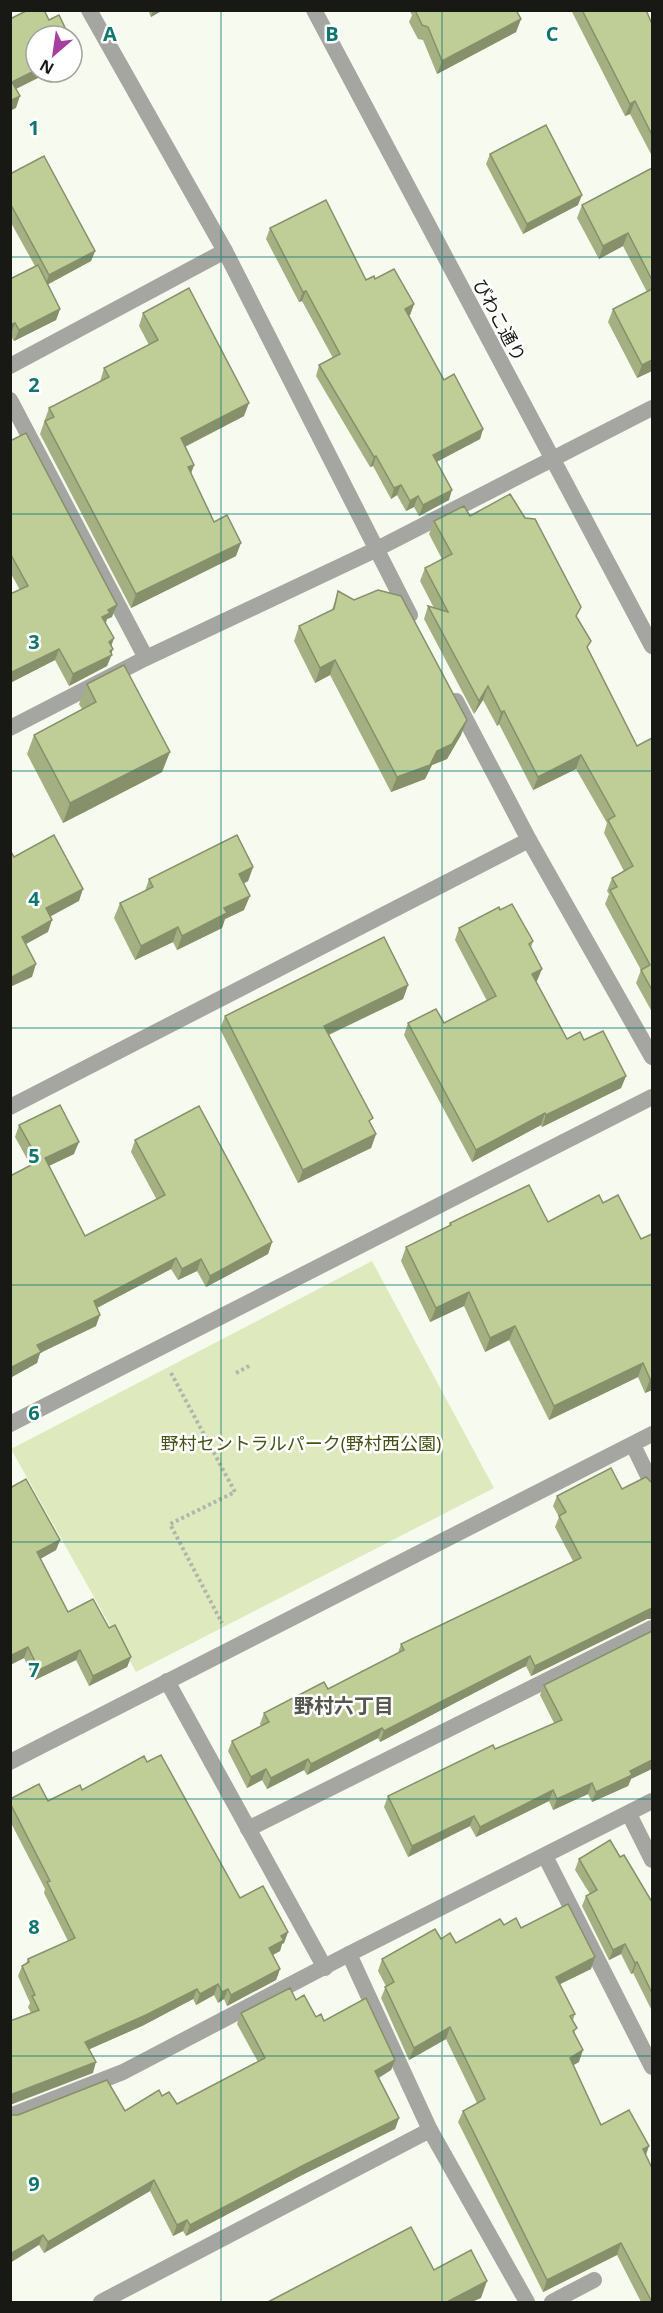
<svg xmlns="http://www.w3.org/2000/svg" width="663" height="2313" viewBox="0 0 663 2313" font-family="'Open Sans','Noto Sans JP',sans-serif">
	<style>
		.green { fill: #deeabe }
		.lines { fill: none; stroke-linecap: round; stroke-linejoin: round }
		.path { stroke: #b3b5ab; stroke-width: 4; stroke-dasharray: 3 3; stroke-linecap: butt }
		.service { stroke: #a5a6a1; stroke-width: 16 }
		.minor { stroke: #a5a6a1; stroke-width: 16 }
		.tertiary { stroke: #a5a6a1; stroke-width: 16 }
		.wall { fill: #a4b082 }
		.shaded-wall { fill: #86906a }
		.building { fill: #bfcd97; stroke: #86906a; stroke-width: 1.5 }
		.grid { fill: none; stroke: #0f766e; stroke-width: 1.5; stroke-opacity: 0.55 }
		.labels { text-anchor: middle; dominant-baseline: central; stroke-width: 5; stroke-linejoin: round; paint-order: stroke }
		.street-label { font-size: 18px; fill: #181915; stroke: #fff }
		.park-label { font-size: 18px; fill: #455115; stroke: #fff }
		.neighbourhood-label { font-size: 20px; font-weight: bold; fill: #54574d; stroke: #fff }
		.grid-label { font-size: 20px; text-anchor: middle; font-weight: bold; fill: #0f766e; stroke: #fff; stroke-width: 5; stroke-linejoin: round; paint-order: stroke }
	</style>
	<rect width="100%" height="100%" fill="#f7faee"/>
	<path class="green" d="M 372,1261 L 494,1488 L 136,1672 L 11,1449 Z"/>
	<g class="lines">
		<g class="path">
			<path d="M 171,1373 L 235,1492 L 170,1524 L 222,1623"/>
			<path d="M 236,1373 L 251,1365"/>
		</g>
		<g class="service">
			<path d="M 349,1954 L 430,2130 L 527,2302"/>
			<path d="M 552,2302 L 594,2280"/>
		</g>
		<g class="minor">
			<path d="M 89,10 L 225,251 L 410,615"/>
			<path d="M 10,366 L 225,251"/>
			<path d="M 10,400 L 146,658"/>
			<path d="M 456,701 L 529,840 L 652,1057"/>
			<path d="M 10,728 L 146,658 L 375,550 L 652,408"/>
			<path d="M 10,1107 L 529,840"/>
			<path d="M 10,1424 L 652,1097"/>
			<path d="M 633,1445 L 652,1484"/>
			<path d="M 167,1681 L 325,1968"/>
			<path d="M 10,1762 L 652,1434"/>
			<path d="M 629,1814 L 652,1860"/>
			<path d="M 248,1829 L 652,1628"/>
			<path d="M 545,1856 L 652,2067"/>
			<path d="M 10,2116 L 123,2072 L 349,1954 L 652,1801"/>
			<path d="M 101,2302 L 430,2130"/>
		</g>
		<path class="tertiary" d="M 314,10 L 652,646"/>
	</g>
	<g class="wall">
		<path d="M 148,10 L 163,10 L 151,17 Z"/>
		<path d="M 409,10 L 516,10 L 521,19 L 516,32 L 437,74 L 423,40 L 418,39 L 409,22 L 412,15 Z"/>
		<path d="M 571,10 L 646,10 L 652,24 L 652,156 L 630,114 L 625,116 Z"/>
		<path d="M 490,154 L 578,205 L 523,234 L 486,164 Z"/>
		<path d="M 652,168 L 652,371 L 637,378 L 608,322 L 613,309 L 647,292 L 623,246 L 599,259 L 577,218 L 582,205 Z"/>
		<path d="M 10,174 L 95,251 L 91,261 L 48,284 L 60,309 L 56,320 L 14,341 L 10,335 L 10,279 L 35,266 L 10,221 Z"/>
		<path d="M 270,228 L 366,280 L 375,279 L 414,304 L 410,315 L 409,315 L 444,380 L 483,429 L 480,439 L 436,462 L 449,500 L 419,516 L 414,507 L 406,511 L 397,495 L 391,499 L 373,466 L 370,467 L 316,376 L 319,365 L 333,358 L 302,301 L 299,302 L 266,239 Z"/>
		<path d="M 143,313 L 244,416 L 185,447 L 194,465 L 191,474 L 214,522 L 236,556 L 131,608 L 40,434 L 49,408 L 100,382 L 104,368 L 149,345 L 139,326 Z"/>
		<path d="M 10,441 L 112,617 L 107,619 L 106,623 L 111,646 L 112,655 L 107,666 L 69,686 L 55,660 L 10,683 L 10,594 L 20,590 L 10,572 Z"/>
		<path d="M 470,516 L 577,618 L 588,649 L 637,746 L 652,740 L 652,1012 L 636,983 L 641,970 L 605,904 L 609,894 L 607,891 L 612,878 L 624,871 L 604,833 L 607,823 L 576,769 L 533,790 L 499,724 L 497,726 L 483,700 L 474,714 L 424,619 L 428,606 L 434,608 L 420,581 L 425,568 L 442,559 L 429,534 L 434,521 Z"/>
		<path d="M 338,591 L 461,735 L 447,759 L 432,765 L 425,779 L 391,792 L 330,675 L 315,683 L 294,641 L 299,626 L 332,610 Z"/>
		<path d="M 87,684 L 162,772 L 63,823 L 27,754 L 34,735 L 82,709 L 79,704 Z"/>
		<path d="M 253,867 L 248,881 L 244,883 L 244,910 L 225,919 L 222,928 L 177,950 L 173,942 L 135,960 L 114,918 L 120,903 L 145,891 L 149,879 Z"/>
		<path d="M 500,910 L 533,941 L 531,948 L 537,981 L 536,982 L 567,1039 L 584,1040 L 626,1076 L 621,1088 L 542,1127 L 541,1125 L 472,1162 L 404,1035 L 408,1023 L 444,1023 L 487,1001 L 455,940 L 459,928 Z"/>
		<path d="M 408,985 L 403,999 L 329,1035 L 376,1134 L 371,1148 L 298,1183 L 220,1029 L 225,1016 Z"/>
		<path d="M 19,1125 L 74,1154 L 49,1166 L 85,1236 L 157,1200 L 131,1152 L 135,1140 L 272,1242 L 268,1254 L 206,1287 L 197,1271 L 178,1280 L 171,1269 L 97,1308 L 96,1326 L 40,1353 L 37,1363 L 10,1378 L 10,1176 L 31,1166 L 15,1137 Z"/>
		<path d="M 618,1195 L 652,1390 L 645,1393 L 638,1377 L 549,1420 L 509,1340 L 485,1352 L 464,1306 L 430,1322 L 401,1261 L 406,1247 L 448,1227 L 450,1223 L 548,1222 L 603,1203 Z"/>
		<path d="M 651,1482 L 652,1482 L 652,1619 L 647,1619 L 531,1676 L 526,1666 L 380,1742 L 378,1738 L 307,1775 L 304,1770 L 267,1789 L 262,1780 L 247,1788 L 228,1751 L 232,1741 L 261,1726 L 260,1724 L 264,1713 L 328,1689 L 398,1653 L 401,1644 L 573,1561 L 555,1527 L 559,1517 L 553,1506 L 557,1496 L 622,1489 Z"/>
		<path d="M 10,1488 L 60,1540 L 56,1550 L 40,1559 L 68,1612 L 109,1628 L 131,1657 L 127,1667 L 89,1686 L 76,1660 L 35,1680 L 24,1658 L 10,1665 Z"/>
		<path d="M 544,1685 L 631,1779 L 628,1786 L 592,1802 L 588,1794 L 553,1810 L 549,1801 L 476,1837 L 470,1826 L 408,1857 L 384,1807 L 388,1796 L 554,1723 L 540,1695 Z"/>
		<path d="M 147,1762 L 240,1898 L 288,1932 L 284,1943 L 282,1944 L 280,1951 L 273,1955 L 280,1969 L 276,1980 L 227,2006 L 224,1999 L 218,2003 L 214,1995 L 196,2005 L 193,1999 L 142,2026 L 89,2049 L 93,2073 L 31,2013 L 28,2007 L 30,2003 L 18,1976 L 22,1966 L 26,1964 L 28,1959 L 68,1941 L 44,1893 L 45,1889 L 10,1821 L 10,1799 L 48,1801 L 82,1790 Z"/>
		<path d="M 620,1857 L 652,1902 L 652,2011 L 633,1973 L 631,1974 L 621,1954 L 609,1960 L 582,1906 L 586,1896 L 590,1894 L 575,1870 L 579,1859 Z"/>
		<path d="M 504,1925 L 521,1928 L 591,1969 L 560,1984 L 575,2014 L 573,2020 L 579,2062 L 573,2065 L 601,2125 L 646,2155 L 652,2302 L 641,2302 L 617,2255 L 543,2292 L 458,2122 L 463,2111 L 477,2103 L 446,2039 L 409,2060 L 381,1998 L 386,1986 L 378,1971 L 382,1959 L 441,1939 L 456,1943 Z"/>
		<path d="M 296,2000 L 316,2017 L 324,2021 L 395,2060 L 391,2070 L 379,2078 L 399,2118 L 395,2129 L 300,2176 L 186,2236 L 183,2231 L 173,2236 L 150,2191 L 44,2253 L 39,2245 L 12,2115 L 125,2111 L 162,2096 L 177,2104 L 258,2062 L 237,2024 L 241,2013 Z"/>
	</g>
	<g class="shaded-wall">
		<path d="M 153,10 L 163,10 L 151,17 Z"/>
		<path d="M 521,19 L 516,32 L 437,74 L 442,61 Z"/>
		<path d="M 76,50 L 72,60 L 72,52 Z"/>
		<path d="M 36,70 L 36,72 L 50,72 L 10,92 L 12,82 Z"/>
		<path d="M 20,96 L 16,108 L 10,111 L 10,101 Z"/>
		<path d="M 635,101 L 630,114 L 625,116 L 630,104 Z"/>
		<path d="M 582,195 L 578,205 L 523,234 L 527,224 Z"/>
		<path d="M 628,233 L 623,246 L 599,259 L 603,246 Z"/>
		<path d="M 95,251 L 91,261 L 45,286 L 49,275 Z"/>
		<path d="M 306,291 L 302,301 L 299,302 L 303,292 Z"/>
		<path d="M 414,304 L 410,315 L 402,319 L 405,309 Z"/>
		<path d="M 60,309 L 56,320 L 14,341 L 19,330 Z"/>
		<path d="M 15,323 L 11,334 L 10,335 L 10,325 Z"/>
		<path d="M 652,360 L 652,371 L 637,378 L 642,365 Z"/>
		<path d="M 249,403 L 244,416 L 176,451 L 181,438 Z"/>
		<path d="M 483,429 L 480,439 L 429,466 L 433,455 Z"/>
		<path d="M 376,456 L 373,466 L 370,467 L 374,457 Z"/>
		<path d="M 194,465 L 189,478 L 188,467 Z"/>
		<path d="M 401,485 L 397,495 L 391,499 L 394,488 Z"/>
		<path d="M 452,490 L 449,500 L 419,516 L 423,505 Z"/>
		<path d="M 418,496 L 414,507 L 406,511 L 410,501 Z"/>
		<path d="M 241,543 L 236,556 L 131,608 L 136,594 Z"/>
		<path d="M 117,605 L 112,617 L 107,619 L 105,624 L 102,617 L 108,610 Z"/>
		<path d="M 114,638 L 110,650 L 109,642 Z"/>
		<path d="M 59,649 L 55,660 L 10,683 L 10,673 Z"/>
		<path d="M 113,649 L 107,666 L 69,686 L 73,674 Z"/>
		<path d="M 335,660 L 330,675 L 315,683 L 320,668 Z"/>
		<path d="M 488,686 L 483,700 L 474,714 L 479,701 Z"/>
		<path d="M 504,711 L 499,724 L 497,726 L 501,712 Z"/>
		<path d="M 467,720 L 461,735 L 447,759 L 432,765 L 425,779 L 391,792 L 397,777 L 437,751 Z"/>
		<path d="M 170,752 L 162,772 L 63,823 L 70,803 Z"/>
		<path d="M 581,755 L 576,769 L 533,790 L 538,777 Z"/>
		<path d="M 253,867 L 248,881 L 234,889 L 239,874 Z"/>
		<path d="M 83,889 L 79,901 L 42,921 L 46,908 Z"/>
		<path d="M 250,896 L 244,910 L 225,919 L 222,928 L 177,950 L 182,936 L 224,908 Z"/>
		<path d="M 52,920 L 48,932 L 17,949 L 22,937 Z"/>
		<path d="M 178,927 L 173,942 L 135,960 L 141,946 Z"/>
		<path d="M 36,964 L 32,977 L 10,987 L 10,978 Z"/>
		<path d="M 542,969 L 537,981 L 528,986 L 532,974 Z"/>
		<path d="M 408,985 L 403,999 L 319,1039 L 324,1026 Z"/>
		<path d="M 626,1076 L 621,1088 L 542,1127 L 546,1115 Z"/>
		<path d="M 545,1113 L 541,1125 L 472,1162 L 476,1150 Z"/>
		<path d="M 376,1134 L 371,1148 L 298,1183 L 303,1170 Z"/>
		<path d="M 79,1142 L 74,1154 L 40,1170 L 45,1158 Z"/>
		<path d="M 272,1242 L 268,1254 L 206,1287 L 210,1276 Z"/>
		<path d="M 176,1258 L 171,1269 L 89,1312 L 94,1301 Z"/>
		<path d="M 201,1259 L 197,1271 L 178,1280 L 182,1269 Z"/>
		<path d="M 469,1292 L 464,1306 L 430,1322 L 436,1308 Z"/>
		<path d="M 100,1315 L 96,1326 L 40,1353 L 37,1363 L 10,1378 L 10,1368 L 37,1345 Z"/>
		<path d="M 515,1326 L 509,1340 L 485,1352 L 490,1338 Z"/>
		<path d="M 643,1363 L 638,1377 L 549,1420 L 554,1406 Z"/>
		<path d="M 652,1378 L 652,1390 L 645,1393 L 650,1379 Z"/>
		<path d="M 60,1540 L 56,1550 L 33,1563 L 37,1552 Z"/>
		<path d="M 651,1608 L 652,1608 L 652,1619 L 647,1619 L 531,1676 L 535,1666 Z"/>
		<path d="M 28,1647 L 24,1658 L 10,1665 L 10,1656 Z"/>
		<path d="M 80,1650 L 76,1660 L 35,1680 L 39,1670 Z"/>
		<path d="M 530,1656 L 526,1666 L 380,1742 L 384,1731 Z"/>
		<path d="M 131,1657 L 127,1667 L 89,1686 L 93,1676 Z"/>
		<path d="M 382,1728 L 378,1738 L 307,1775 L 311,1764 Z"/>
		<path d="M 308,1759 L 304,1770 L 267,1789 L 271,1778 Z"/>
		<path d="M 652,1760 L 652,1769 L 631,1779 L 628,1786 L 592,1802 L 596,1792 L 630,1771 Z"/>
		<path d="M 266,1769 L 262,1780 L 247,1788 L 251,1777 Z"/>
		<path d="M 592,1783 L 588,1794 L 553,1810 L 557,1799 Z"/>
		<path d="M 553,1790 L 549,1801 L 476,1837 L 480,1827 Z"/>
		<path d="M 474,1816 L 470,1826 L 408,1857 L 412,1846 Z"/>
		<path d="M 288,1932 L 284,1943 L 282,1944 L 280,1951 L 265,1959 L 269,1948 L 281,1936 Z"/>
		<path d="M 625,1944 L 621,1954 L 609,1960 L 613,1950 Z"/>
		<path d="M 595,1957 L 591,1969 L 552,1988 L 556,1977 Z"/>
		<path d="M 637,1962 L 633,1973 L 631,1974 L 635,1963 Z"/>
		<path d="M 280,1969 L 276,1980 L 227,2006 L 231,1995 Z"/>
		<path d="M 218,1984 L 214,1995 L 196,2005 L 200,1994 Z"/>
		<path d="M 197,1989 L 193,1999 L 142,2026 L 81,2053 L 85,2042 Z"/>
		<path d="M 228,1989 L 224,1999 L 218,2003 L 222,1992 Z"/>
		<path d="M 450,2027 L 446,2039 L 409,2060 L 414,2048 Z"/>
		<path d="M 583,2050 L 579,2062 L 565,2070 L 570,2058 Z"/>
		<path d="M 395,2060 L 391,2070 L 371,2082 L 375,2071 Z"/>
		<path d="M 96,2062 L 93,2073 L 10,2105 L 10,2095 Z"/>
		<path d="M 399,2118 L 395,2129 L 300,2176 L 186,2236 L 190,2225 L 304,2165 Z"/>
		<path d="M 649,2146 L 645,2158 L 643,2149 Z"/>
		<path d="M 154,2180 L 150,2191 L 44,2253 L 48,2242 Z"/>
		<path d="M 187,2220 L 183,2231 L 173,2236 L 177,2225 Z"/>
		<path d="M 43,2235 L 39,2245 L 10,2263 L 10,2254 Z"/>
		<path d="M 621,2243 L 617,2255 L 543,2292 L 547,2280 Z"/>
		<path d="M 487,2281 L 481,2298 L 472,2302 L 447,2302 Z"/>
	</g>
	<g class="building">
		<path d="M 28,10 L 44,10 L 49,20 L 59,15 L 69,36 L 36,36 L 36,70 L 12,82 L 20,96 L 10,101 L 10,19 Z"/>
		<path d="M 415,10 L 516,10 L 521,19 L 442,61 L 428,27 L 422,25 Z"/>
		<path d="M 582,10 L 646,10 L 652,24 L 652,135 L 635,101 L 630,104 Z"/>
		<path d="M 72,42 L 76,50 L 72,52 Z"/>
		<path d="M 546,125 L 582,195 L 527,224 L 490,154 Z"/>
		<path d="M 44,156 L 95,251 L 49,275 L 10,203 L 10,174 Z"/>
		<path d="M 652,168 L 652,280 L 628,233 L 603,246 L 582,205 Z"/>
		<path d="M 326,200 L 366,280 L 374,276 L 375,279 L 394,269 L 414,304 L 405,309 L 444,380 L 454,374 L 483,429 L 433,455 L 452,490 L 423,505 L 418,496 L 410,501 L 401,485 L 394,488 L 376,456 L 374,457 L 319,365 L 340,354 L 306,291 L 303,292 L 270,228 Z"/>
		<path d="M 38,265 L 60,309 L 19,330 L 15,323 L 10,325 L 10,279 Z"/>
		<path d="M 189,288 L 249,403 L 181,438 L 194,465 L 188,467 L 214,522 L 227,515 L 241,543 L 136,594 L 45,421 L 54,417 L 49,408 L 109,377 L 104,368 L 158,340 L 143,313 Z"/>
		<path d="M 652,289 L 652,360 L 642,365 L 613,309 Z"/>
		<path d="M 26,433 L 117,605 L 108,610 L 110,613 L 102,617 L 114,638 L 109,642 L 113,649 L 110,651 L 112,655 L 73,674 L 59,649 L 10,673 L 10,594 L 28,586 L 10,553 L 10,441 Z"/>
		<path d="M 510,494 L 525,518 L 535,519 L 581,607 L 576,616 L 591,641 L 587,647 L 637,746 L 652,738 L 652,990 L 641,970 L 650,965 L 610,890 L 617,887 L 612,878 L 633,866 L 608,820 L 615,816 L 581,755 L 538,777 L 504,711 L 501,712 L 488,686 L 479,701 L 428,606 L 448,612 L 425,568 L 452,554 L 434,521 L 464,506 L 470,516 Z"/>
		<path d="M 378,590 L 401,596 L 467,720 L 452,744 L 437,751 L 430,765 L 397,777 L 335,660 L 320,668 L 299,626 L 334,609 L 338,591 L 354,600 Z"/>
		<path d="M 124,665 L 170,752 L 70,803 L 34,735 L 96,702 L 87,684 Z"/>
		<path d="M 54,835 L 83,889 L 46,908 L 52,920 L 22,937 L 36,964 L 10,978 L 10,850 L 14,857 Z"/>
		<path d="M 237,835 L 253,867 L 239,874 L 250,896 L 224,908 L 227,913 L 182,936 L 178,927 L 141,946 L 120,903 L 153,887 L 149,879 Z"/>
		<path d="M 512,904 L 533,941 L 529,944 L 542,969 L 532,974 L 567,1039 L 580,1032 L 584,1040 L 603,1031 L 626,1076 L 546,1115 L 545,1113 L 476,1150 L 408,1023 L 436,1009 L 444,1023 L 496,996 L 459,928 L 499,907 L 500,910 Z"/>
		<path d="M 384,937 L 408,985 L 324,1026 L 373,1118 L 369,1121 L 376,1134 L 303,1170 L 225,1016 Z"/>
		<path d="M 60,1105 L 79,1142 L 45,1158 L 85,1236 L 165,1195 L 135,1140 L 199,1106 L 272,1242 L 210,1276 L 201,1259 L 182,1269 L 176,1258 L 94,1301 L 100,1315 L 37,1345 L 41,1352 L 10,1368 L 10,1176 L 39,1161 L 19,1125 Z"/>
		<path d="M 529,1185 L 548,1222 L 599,1195 L 603,1203 L 618,1195 L 641,1239 L 652,1234 L 652,1378 L 650,1379 L 643,1363 L 554,1406 L 515,1326 L 490,1338 L 469,1292 L 436,1308 L 406,1247 L 451,1225 L 450,1223 Z"/>
		<path d="M 611,1468 L 622,1489 L 646,1477 L 651,1482 L 652,1482 L 652,1608 L 535,1666 L 530,1656 L 384,1731 L 382,1728 L 311,1764 L 308,1759 L 271,1778 L 266,1769 L 251,1777 L 232,1741 L 269,1722 L 264,1713 L 324,1682 L 328,1689 L 404,1650 L 401,1644 L 581,1558 L 559,1516 L 566,1512 L 557,1496 Z"/>
		<path d="M 26,1479 L 60,1540 L 37,1552 L 68,1612 L 93,1599 L 109,1628 L 115,1625 L 131,1657 L 93,1676 L 80,1650 L 39,1670 L 28,1647 L 10,1656 L 10,1488 Z"/>
		<path d="M 652,1631 L 652,1760 L 630,1771 L 632,1775 L 596,1792 L 592,1783 L 557,1799 L 553,1790 L 480,1827 L 474,1816 L 412,1846 L 388,1796 L 493,1745 L 495,1749 L 562,1720 L 544,1685 Z"/>
		<path d="M 161,1755 L 240,1898 L 263,1886 L 288,1932 L 281,1936 L 284,1940 L 269,1948 L 280,1969 L 231,1995 L 228,1989 L 222,1992 L 218,1984 L 200,1994 L 197,1989 L 146,2015 L 85,2042 L 96,2062 L 10,2095 L 10,2021 L 39,2010 L 32,1996 L 35,1995 L 22,1966 L 29,1962 L 28,1959 L 75,1938 L 47,1882 L 50,1881 L 10,1803 L 10,1799 L 39,1784 L 48,1801 L 80,1785 L 82,1790 L 144,1756 L 147,1762 Z"/>
		<path d="M 610,1840 L 620,1857 L 624,1855 L 652,1902 L 652,1993 L 637,1962 L 635,1963 L 625,1944 L 613,1950 L 586,1896 L 597,1890 L 579,1859 Z"/>
		<path d="M 568,1904 L 595,1957 L 556,1977 L 575,2014 L 570,2016 L 577,2028 L 573,2031 L 583,2050 L 570,2058 L 601,2125 L 629,2110 L 649,2146 L 643,2149 L 652,2168 L 652,2302 L 621,2243 L 547,2280 L 463,2111 L 485,2099 L 450,2027 L 414,2048 L 385,1987 L 394,1982 L 382,1959 L 435,1929 L 441,1939 L 450,1933 L 456,1943 L 500,1919 L 504,1925 L 516,1918 L 521,1928 Z"/>
		<path d="M 290,1988 L 296,2000 L 304,1995 L 316,2017 L 321,2014 L 324,2021 L 366,1998 L 395,2060 L 375,2071 L 399,2118 L 304,2165 L 190,2225 L 187,2220 L 177,2225 L 154,2180 L 48,2242 L 43,2235 L 10,2254 L 10,2114 L 12,2115 L 18,2115 L 107,2080 L 125,2111 L 159,2090 L 162,2096 L 169,2092 L 177,2104 L 265,2058 L 241,2013 Z"/>
		<path d="M 411,2227 L 434,2270 L 471,2250 L 487,2281 L 447,2302 L 268,2302 Z"/>
	</g>
	<path class="grid" d="M 221,10 L 221,2302M 442,10 L 442,2302M 10,257 L 652,257M 10,514 L 652,514M 10,771 L 652,771M 10,1028 L 652,1028M 10,1285 L 652,1285M 10,1542 L 652,1542M 10,1799 L 652,1799M 10,2056 L 652,2056"/>
	<g class="labels">
		<g class="street-label">
			<text transform="translate(500 320) rotate(62)">びわこ通り</text>
		</g>
		<g class="park-label">
			<text x="301" y="1443">野村セントラルパーク(野村西公園)</text>
		</g>
		<g class="neighbourhood-label">
			<text x="344" y="1705">野村六丁目</text>
		</g>
	</g>
	<g class="grid-label">
		<text x="110" y="41">A</text>
		<text x="332" y="41">B</text>
		<text x="552" y="41">C</text>
		<text x="34" y="135">1</text>
		<text x="34" y="392">2</text>
		<text x="34" y="649">3</text>
		<text x="34" y="906">4</text>
		<text x="34" y="1163">5</text>
		<text x="34" y="1420">6</text>
		<text x="34" y="1677">7</text>
		<text x="34" y="1934">8</text>
		<text x="34" y="2191">9</text>
	</g>
	<rect width="663" height="2313" fill="none" stroke="#181915" stroke-width="24"/>
	<g transform="translate(54 54) rotate(209)"><circle r="28" fill="#ffffff" stroke="#a3a3a1" stroke-width="1.5"/>
	<path d="M0-4.5L10 22L0 15L-10 22Z" fill="#a73fa1"/>
	<text y="-9" font-size="16" font-weight="bold" text-anchor="middle" fill="#181915">N</text>
	</g>
</svg>
